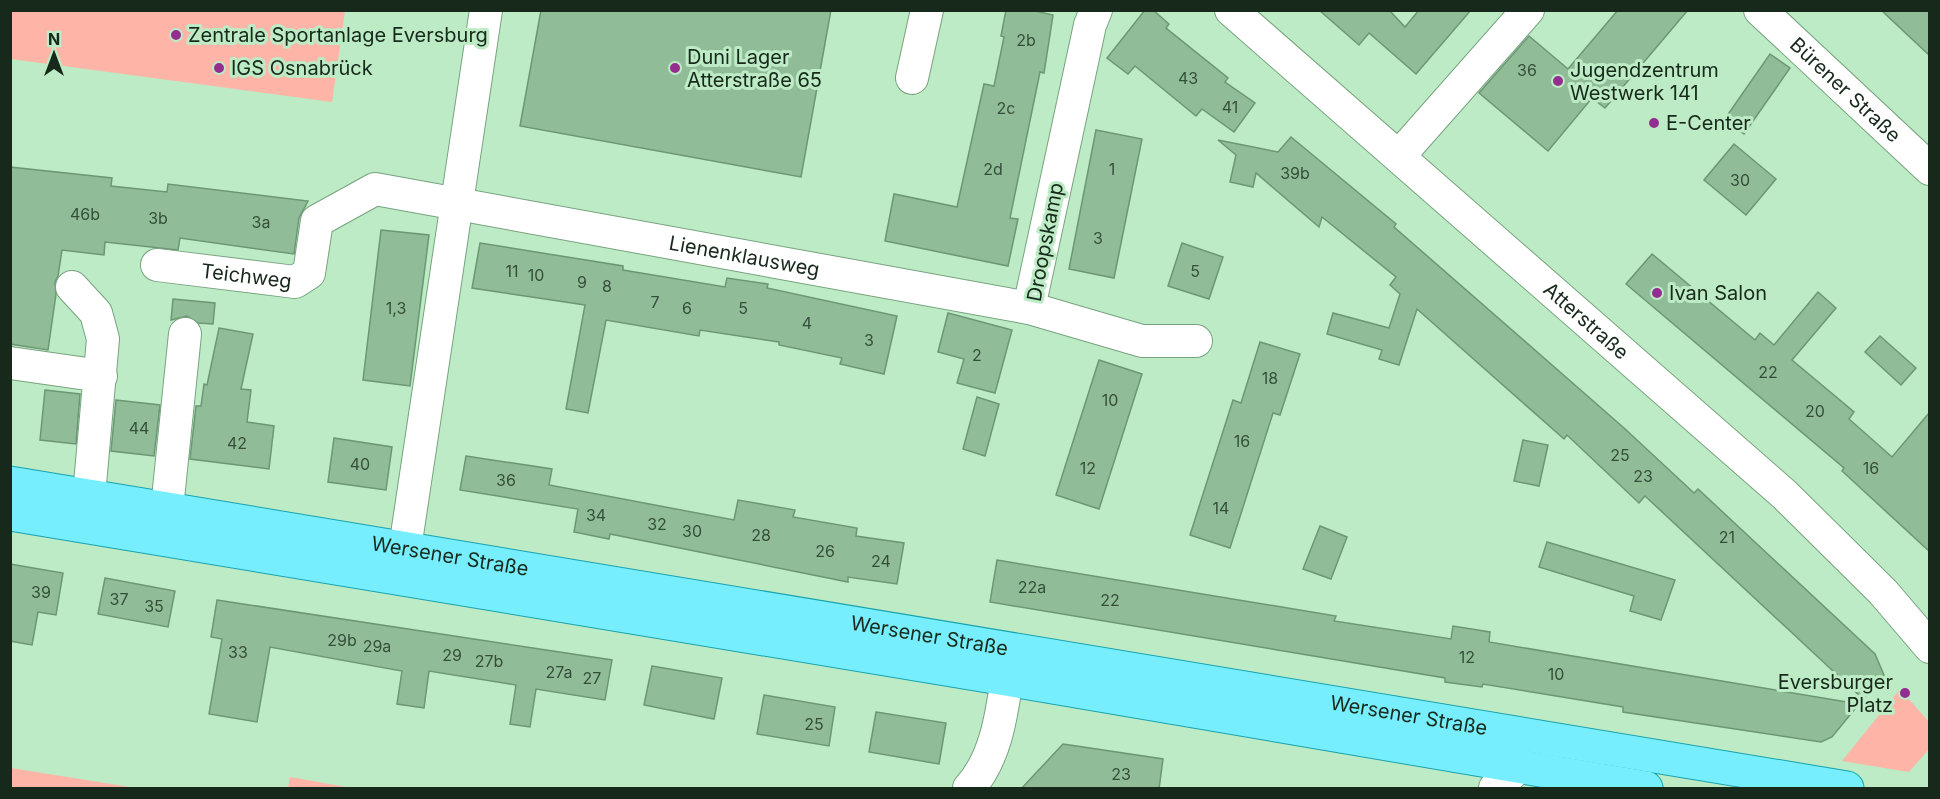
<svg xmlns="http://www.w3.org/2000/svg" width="1940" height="799" viewBox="0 0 1940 799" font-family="Inter,sans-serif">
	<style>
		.green { fill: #feb4a7 }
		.building { fill: #90bd98; stroke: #6c9774; stroke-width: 1.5 }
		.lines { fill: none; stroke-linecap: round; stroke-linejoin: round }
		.minor-casing { stroke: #77a37f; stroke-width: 34 }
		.major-casing { stroke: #19a2ae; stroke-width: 35 }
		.minor { stroke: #fff; stroke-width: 32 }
		.major { stroke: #76eefe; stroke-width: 33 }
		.poi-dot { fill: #952c90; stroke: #bdebc5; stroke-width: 2 }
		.labels { text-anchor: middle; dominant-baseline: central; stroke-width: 6; stroke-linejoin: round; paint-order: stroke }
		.number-label { font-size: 16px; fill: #354e3a }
		.poi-label { font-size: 20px; fill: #17291a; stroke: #bdebc5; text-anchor: start }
		.street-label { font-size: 20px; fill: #17291a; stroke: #bdebc5 }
	</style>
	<rect width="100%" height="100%" fill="#bdebc5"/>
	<g class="green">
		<path d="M 10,11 L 11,10 L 345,11 L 332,102 L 11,59 Z"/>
		<path d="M 1900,689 L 1929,722 L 1929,749 L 1909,772 L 1842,761 Z"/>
		<path d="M 11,768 L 136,788 L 11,788 Z"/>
		<path d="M 290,777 L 352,788 L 288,788 Z"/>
	</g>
	<g class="building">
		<path d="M 541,10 L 831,10 L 801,177 L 520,126 Z"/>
		<path d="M 1006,10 L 1031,10 L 1053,15 L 1044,73 L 1040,72 L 1010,218 L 1018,219 L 1008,266 L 885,241 L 894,194 L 957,207 L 984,84 L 994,86 L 1004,37 L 1001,36 Z"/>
		<path d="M 1145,10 L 1153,10 L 1169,24 L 1166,28 L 1228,78 L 1225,82 L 1255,103 L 1234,132 L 1202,109 L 1196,116 L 1135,66 L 1128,74 L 1107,58 Z"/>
		<path d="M 1319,10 L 1389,10 L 1405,27 L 1419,10 L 1471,10 L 1416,74 L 1369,33 L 1359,45 Z"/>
		<path d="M 1618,10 L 1688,10 L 1605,108 L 1592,98 L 1548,151 L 1479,93 L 1529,36 L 1568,69 Z"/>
		<path d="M 1881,10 L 1929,10 L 1929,55 Z"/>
		<path d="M 1770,54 L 1790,68 L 1744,134 L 1724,120 Z"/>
		<path d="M 1096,130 L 1142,139 L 1114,278 L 1069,269 Z"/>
		<path d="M 1291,137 L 1396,224 L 1394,227 L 1624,428 L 1694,493 L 1698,489 L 1875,654 L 1884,675 L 1863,699 L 1645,496 L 1639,503 L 1567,435 L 1564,439 L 1417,309 L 1399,365 L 1379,359 L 1382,350 L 1327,334 L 1333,313 L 1389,328 L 1400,294 L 1390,285 L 1396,277 L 1322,217 L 1319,227 L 1256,173 L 1253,187 L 1230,182 L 1236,155 L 1218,140 L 1278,152 Z"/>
		<path d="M 1734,144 L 1776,179 L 1746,215 L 1704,180 Z"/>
		<path d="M 10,167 L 112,178 L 111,186 L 167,192 L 168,184 L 308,201 L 299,218 L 294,254 L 180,238 L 178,250 L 105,242 L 104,255 L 62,250 L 58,276 L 55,282 L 56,294 L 48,350 L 10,344 Z"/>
		<path d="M 381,230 L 429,235 L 410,386 L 363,380 Z"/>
		<path d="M 480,243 L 623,266 L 623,270 L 725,287 L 727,278 L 768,284 L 767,288 L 897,316 L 884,374 L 840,364 L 842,358 L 779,345 L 779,342 L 700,330 L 699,336 L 606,320 L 588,413 L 566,409 L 585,305 L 472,288 Z"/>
		<path d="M 1182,243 L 1223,257 L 1209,299 L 1168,286 Z"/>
		<path d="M 1652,254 L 1755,340 L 1760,333 L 1774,345 L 1818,292 L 1836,308 L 1792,360 L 1854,412 L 1849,419 L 1892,457 L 1929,413 L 1929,551 L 1842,471 L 1844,468 L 1626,284 Z"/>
		<path d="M 173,299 L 215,303 L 213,324 L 198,323 L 187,316 L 171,320 Z"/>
		<path d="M 948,313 L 1012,330 L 995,393 L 957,383 L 964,359 L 938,352 Z"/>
		<path d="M 219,328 L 253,334 L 241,389 L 251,390 L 247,422 L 274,426 L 269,469 L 190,459 L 196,406 L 201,406 L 204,384 L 207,385 Z"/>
		<path d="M 1880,336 L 1916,368 L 1901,385 L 1865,352 Z"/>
		<path d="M 1260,342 L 1300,354 L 1280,415 L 1273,413 L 1230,548 L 1190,535 L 1233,400 L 1241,403 Z"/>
		<path d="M 1099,360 L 1142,374 L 1099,509 L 1056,495 Z"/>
		<path d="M 45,390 L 80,394 L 76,444 L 40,440 Z"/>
		<path d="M 977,397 L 999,404 L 985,456 L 963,449 Z"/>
		<path d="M 116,400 L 160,405 L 154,456 L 111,451 Z"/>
		<path d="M 334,438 L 392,447 L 386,490 L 328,482 Z"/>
		<path d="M 1523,440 L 1548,445 L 1539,486 L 1514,481 Z"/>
		<path d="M 466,456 L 552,469 L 549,485 L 734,520 L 738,500 L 795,510 L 793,517 L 857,528 L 856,536 L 904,543 L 897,584 L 848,577 L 848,582 L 610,534 L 609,539 L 574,532 L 578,509 L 460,490 Z"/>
		<path d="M 1320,526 L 1347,537 L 1331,579 L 1303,569 Z"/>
		<path d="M 1547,542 L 1675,580 L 1661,620 L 1630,611 L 1634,596 L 1539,567 Z"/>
		<path d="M 997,560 L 1336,616 L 1334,621 L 1451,639 L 1453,626 L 1490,632 L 1489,642 L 1859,704 L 1832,737 L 1821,742 L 1623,712 L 1623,707 L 1483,684 L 1482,687 L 1445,682 L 1445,678 L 990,602 Z"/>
		<path d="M 10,564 L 63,573 L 56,615 L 38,612 L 32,645 L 10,641 Z"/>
		<path d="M 105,578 L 175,591 L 168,627 L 98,614 Z"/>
		<path d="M 217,600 L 612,660 L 605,700 L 536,689 L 530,727 L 510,724 L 516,685 L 429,671 L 424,708 L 397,704 L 402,671 L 270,647 L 257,722 L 209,714 L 222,639 L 211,637 Z"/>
		<path d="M 652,666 L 722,678 L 714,719 L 644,705 Z"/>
		<path d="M 764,695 L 835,707 L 829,746 L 757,734 Z"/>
		<path d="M 876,712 L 946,723 L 939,764 L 869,752 Z"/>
		<path d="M 1063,744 L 1163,759 L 1159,789 L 1021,789 Z"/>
	</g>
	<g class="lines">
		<g class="minor-casing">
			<g id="minor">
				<path d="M 1096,10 L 1090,25 L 1029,308 L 1142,341 L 1196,341"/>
				<path id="s1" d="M 1231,10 L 1785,495 L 1883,592 L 1930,647"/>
				<path id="s2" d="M 1760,10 L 1930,169"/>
				<path d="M 912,78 L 927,10"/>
				<path d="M 1399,156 L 1528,10"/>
				<path id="s3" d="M 157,265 L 295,282 L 309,273 L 317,221 L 375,189 L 1029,308"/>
				<path d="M 72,287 L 96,313 L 103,339 L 89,495"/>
				<path d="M 10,363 L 101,376"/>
				<path d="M 167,508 L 185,334"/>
				<path d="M 405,548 L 486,10"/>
				<path d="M 969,788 C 1001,753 1003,698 1011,653"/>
				<path d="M 1495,788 L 1520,766"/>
			</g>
		</g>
		<g class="major-casing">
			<g id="major">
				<path id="s4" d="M 10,483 L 1847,788"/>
				<path d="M 10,514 L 1006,679 L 1646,788"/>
			</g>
		</g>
		<use href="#minor" class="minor"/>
		<use href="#major" class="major"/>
	</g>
	<g class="poi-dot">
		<circle cx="176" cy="35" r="6"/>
		<circle cx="219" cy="68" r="6"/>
		<circle cx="675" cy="68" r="6"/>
		<circle cx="1558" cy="81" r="6"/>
		<circle cx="1654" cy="123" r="6"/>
		<circle cx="1657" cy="293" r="6"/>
		<circle cx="1905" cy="693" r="6"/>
	</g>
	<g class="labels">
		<g class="number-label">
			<text x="1026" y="40">2b</text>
			<text x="1527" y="70">36</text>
			<text x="1188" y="78">43</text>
			<text x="1230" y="107">41</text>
			<text x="1006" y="108">2c</text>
			<text x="993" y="169">2d</text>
			<text x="1112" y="169">1</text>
			<text x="1295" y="173">39b</text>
			<text x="1740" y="180">30</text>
			<text x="85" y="214">46b</text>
			<text x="158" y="218">3b</text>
			<text x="261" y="222">3a</text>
			<text x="1098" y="238">3</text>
			<text x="512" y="271">11</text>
			<text x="1195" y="271">5</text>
			<text x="536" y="275">10</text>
			<text x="582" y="282">9</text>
			<text x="607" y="286">8</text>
			<text x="655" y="302">7</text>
			<text x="396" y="308">1,3</text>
			<text x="687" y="308">6</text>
			<text x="743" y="308">5</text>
			<text x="807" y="323">4</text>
			<text x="869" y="340">3</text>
			<text x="977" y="355">2</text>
			<text x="1768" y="372">22</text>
			<text x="1270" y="378">18</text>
			<text x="1110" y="400">10</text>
			<text x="1815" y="411">20</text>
			<text x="139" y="428">44</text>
			<text x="1242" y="441">16</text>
			<text x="237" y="443">42</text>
			<text x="1620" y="455">25</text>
			<text x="360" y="464">40</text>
			<text x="1088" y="468">12</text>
			<text x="1871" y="468">16</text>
			<text x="1643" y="476">23</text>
			<text x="506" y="480">36</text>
			<text x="1221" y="508">14</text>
			<text x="596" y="515">34</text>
			<text x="657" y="524">32</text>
			<text x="692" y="531">30</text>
			<text x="761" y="535">28</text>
			<text x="1727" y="537">21</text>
			<text x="825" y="551">26</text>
			<text x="881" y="561">24</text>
			<text x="1032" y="587">22a</text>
			<text x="41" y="592">39</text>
			<text x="119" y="599">37</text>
			<text x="1110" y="600">22</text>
			<text x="154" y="606">35</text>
			<text x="342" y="640">29b</text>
			<text x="377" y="646">29a</text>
			<text x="238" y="652">33</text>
			<text x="452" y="655">29</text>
			<text x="1467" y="657">12</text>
			<text x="489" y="661">27b</text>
			<text x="559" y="672">27a</text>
			<text x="1556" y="674">10</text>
			<text x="592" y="678">27</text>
			<text x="814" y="724">25</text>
			<text x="1121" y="774">23</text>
		</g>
		<g class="poi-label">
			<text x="188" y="35">Zentrale Sportanlage Eversburg</text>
			<text x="687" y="57">Duni Lager<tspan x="687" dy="23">Atterstraße 65</tspan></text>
			<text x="231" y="68">IGS Osnabrück</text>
			<text x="1570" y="70">Jugendzentrum<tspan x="1570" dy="23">Westwerk 141</tspan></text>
			<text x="1666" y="123">E-Center</text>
			<text x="1669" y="293">Ivan Salon</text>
			<text x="1893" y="682" text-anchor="end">Eversburger<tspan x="1893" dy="23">Platz</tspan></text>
		</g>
		<g class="street-label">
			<text stroke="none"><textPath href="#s2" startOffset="117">Bürener Straße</textPath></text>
			<text transform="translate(1045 242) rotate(-79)">Droopskamp</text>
			<text stroke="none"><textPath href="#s3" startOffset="650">Lienenklausweg</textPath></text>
			<text stroke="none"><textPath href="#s3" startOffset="90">Teichweg</textPath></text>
			<text stroke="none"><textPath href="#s1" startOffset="472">Atterstraße</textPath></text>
			<text stroke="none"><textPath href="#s4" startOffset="446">Wersener Straße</textPath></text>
			<text stroke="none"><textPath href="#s4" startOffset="932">Wersener Straße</textPath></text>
			<text stroke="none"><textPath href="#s4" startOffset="1418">Wersener Straße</textPath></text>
		</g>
	</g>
	<rect width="1940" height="799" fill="none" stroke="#17291a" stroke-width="24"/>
	<g transform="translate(54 54)" stroke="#bdebc5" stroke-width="4.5" paint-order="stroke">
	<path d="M0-4.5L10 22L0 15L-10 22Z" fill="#17291a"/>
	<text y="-9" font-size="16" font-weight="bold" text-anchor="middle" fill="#17291a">N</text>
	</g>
</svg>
